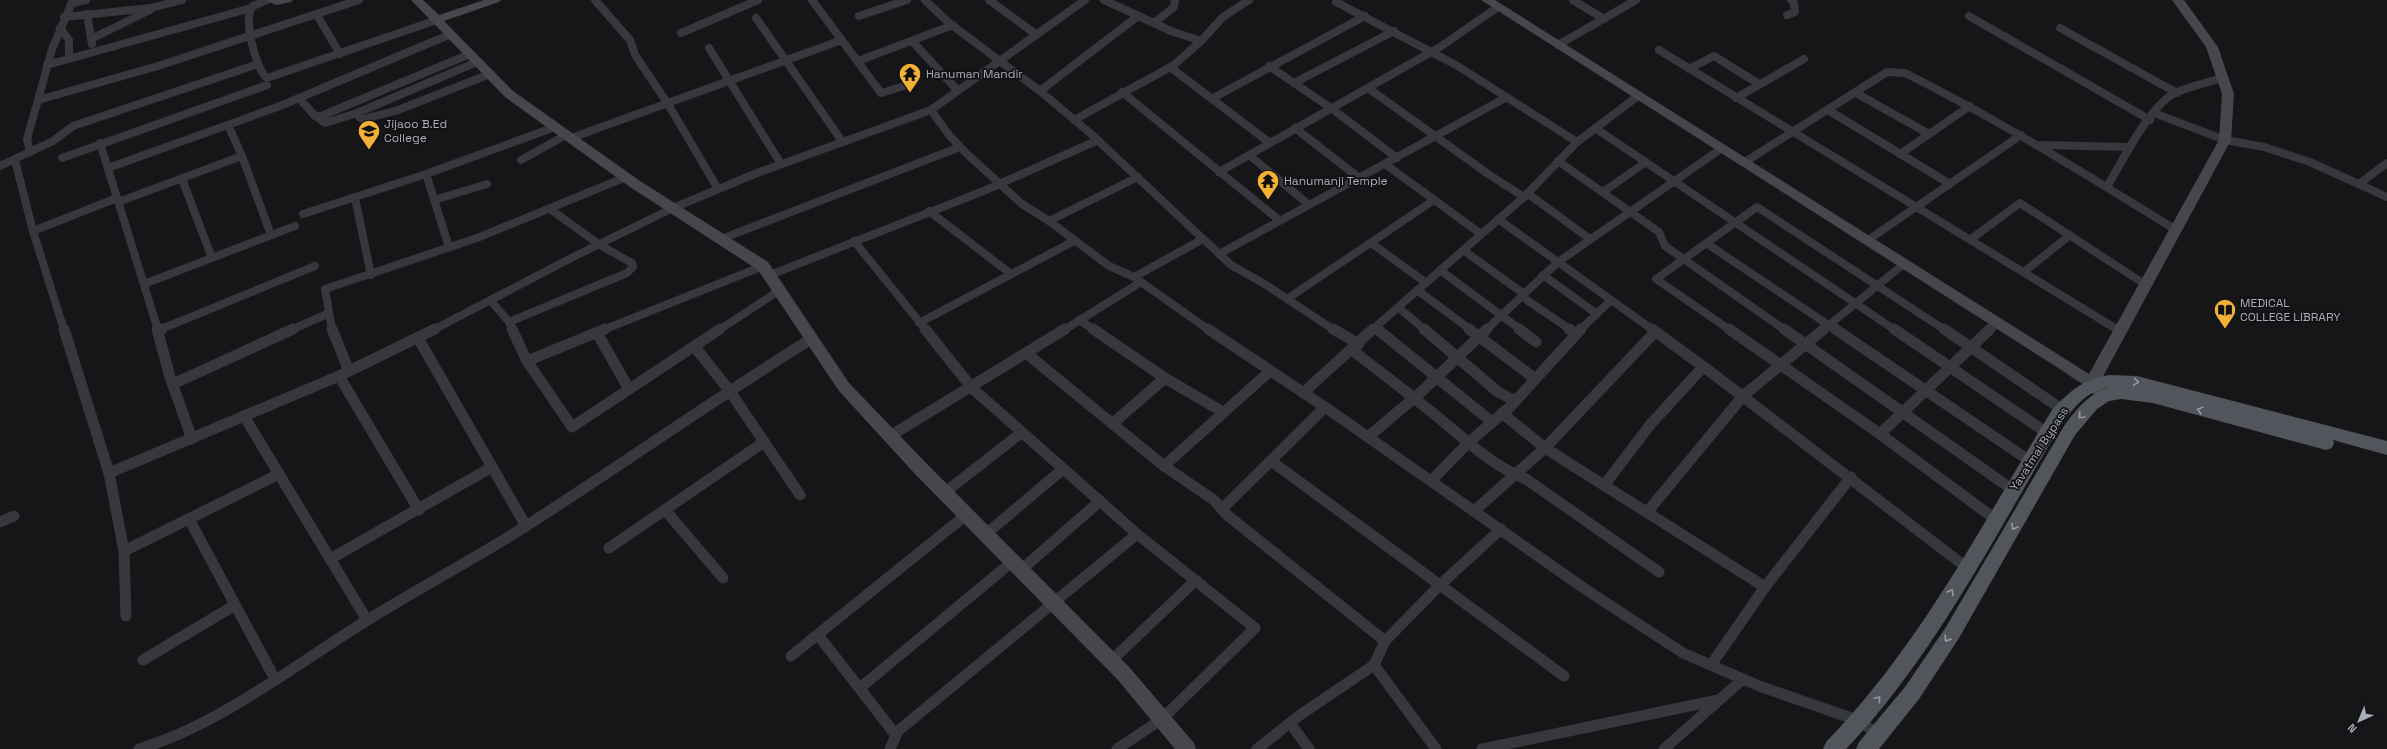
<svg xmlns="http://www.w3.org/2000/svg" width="2387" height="749" viewBox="0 0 2387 749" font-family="'Space Grotesk',sans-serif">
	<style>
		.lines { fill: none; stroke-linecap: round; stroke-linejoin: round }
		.street-far1 { stroke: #37383d; stroke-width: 8 }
		.street { stroke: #37383d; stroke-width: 11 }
		.secondary { fill: #45474d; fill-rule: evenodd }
		.primary { fill: #53555c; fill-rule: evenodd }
		.oneway { stroke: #979ba6 }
		.labels { text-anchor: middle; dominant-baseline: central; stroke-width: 3.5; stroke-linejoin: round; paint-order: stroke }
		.poi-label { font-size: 12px; fill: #a8adb8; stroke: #111113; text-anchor: start }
		.street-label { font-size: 12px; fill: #a8adb8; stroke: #111113 }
	</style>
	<rect width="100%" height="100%" fill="#161618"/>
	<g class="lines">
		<g class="street-far1">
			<path d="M 73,0 L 52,49 L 38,100 L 158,66 L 359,0"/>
			<path d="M 267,0 L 253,6 C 242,17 256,70 267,78 L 437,20"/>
			<path d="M 595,0 L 630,40 L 635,55 L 668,104 L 718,189"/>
			<path d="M 812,0 L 881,93 L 904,86"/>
			<path d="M 925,0 L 949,23 L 1040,91 L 1090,133 L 1231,265 L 1263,283 L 1334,330"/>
			<path d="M 989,0 L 1037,35"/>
			<path d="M 1104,0 L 1171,31 L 1201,41"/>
			<path d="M 1573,0 L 1604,19"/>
			<path d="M 1336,2 L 1456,65 L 1577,142"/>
			<path d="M 71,4 L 86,0"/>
			<path d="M 87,14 L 92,44"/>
			<path d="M 317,15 L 340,54"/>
			<path d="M 1787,15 L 1795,12 L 1794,3 L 1791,0"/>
			<path d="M 859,16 L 907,0"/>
			<path d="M 1969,16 L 2150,120"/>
			<path d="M 64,17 L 151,8 L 182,0"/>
			<path d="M 756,18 L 842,141"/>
			<path d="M 1154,23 L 1174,7 L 1175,0"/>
			<path d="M 60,28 L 69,40 L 69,58"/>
			<path d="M 2060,28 L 2177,93"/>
			<path d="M 681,33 L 758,0"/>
			<path d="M 91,39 L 150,10"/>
			<path d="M 913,42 L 958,91"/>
			<path d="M 1558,45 L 1636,0"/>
			<path d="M 709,48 L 781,164"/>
			<path d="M 1659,50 L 2118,330"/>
			<path d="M 858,61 L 953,25"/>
			<path d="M 47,65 L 251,8"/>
			<path d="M 1269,66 L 1331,108 L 1397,158"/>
			<path d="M 1170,67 L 1270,143"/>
			<path d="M 1689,69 L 1714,56 L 1759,84"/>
			<path d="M 1294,83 L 1394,31"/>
			<path d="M 1368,88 L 1491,176 L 1524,197"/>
			<path d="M 1040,91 L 1138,16"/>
			<path d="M 1122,92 L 1279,220"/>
			<path d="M 1856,93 L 1929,134"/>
			<path d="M 299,98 L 315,116 L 321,116 L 470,54"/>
			<path d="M 1213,98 L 1365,16"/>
			<path d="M 1736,98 L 1804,59"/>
			<path d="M 931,110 L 949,135 L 966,153 L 1022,204 L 1049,221 L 1109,266 L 1134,277 L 1209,330"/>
			<path d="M 1828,110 L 1950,184"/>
			<path d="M 357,113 L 360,118 L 364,119 L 398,110 L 490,74"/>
			<path d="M 2154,113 L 2225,140 L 2264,147 L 2310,162 L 2387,197"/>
			<path d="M 317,117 L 325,123 L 357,113 L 477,62"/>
			<path d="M 1074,120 L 1174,65 L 1201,41 L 1223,17 L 1249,0"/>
			<path d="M 228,125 L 242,156 L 271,235"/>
			<path d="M 1295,128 L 1358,177"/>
			<path d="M 1595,128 L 1895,330"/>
			<path d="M 571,138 L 842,40"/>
			<path d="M 100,143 L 158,330"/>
			<path d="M 2040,145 L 2130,147"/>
			<path d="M 30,152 L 27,139 L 38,100"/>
			<path d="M 1900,154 L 1970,106"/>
			<path d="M 1249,155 L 1308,204"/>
			<path d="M 62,158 L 267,85"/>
			<path d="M 15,160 L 33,231 L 64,330"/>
			<path d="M 521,160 L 566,135"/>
			<path d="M 1558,161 L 1659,232 L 1665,246 L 1785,330"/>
			<path d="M 1745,162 L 1887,72 L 1905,73 C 1999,120 2087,175 2176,230"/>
			<path d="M 1385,164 L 1481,234"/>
			<path d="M 0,166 L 53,141 L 73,126 L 258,64"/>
			<path d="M 108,168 L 280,106 L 451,34"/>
			<path d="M 1219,172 L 1440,47 L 1498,7"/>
			<path d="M 426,174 L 449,247"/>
			<path d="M 182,179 L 212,258"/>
			<path d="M 2359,184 L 2387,163"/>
			<path d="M 2107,187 C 2122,162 2149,106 2175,93 C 2190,86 2207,83 2222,78"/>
			<path d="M 1603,192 L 1646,162"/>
			<path d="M 1527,193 L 1590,239"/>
			<path d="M 355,198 L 371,275"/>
			<path d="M 434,200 L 487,184"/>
			<path d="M 118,202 L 242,156"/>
			<path d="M 929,211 L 1011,274"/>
			<path d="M 303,214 L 426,174 L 555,127"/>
			<path d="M 1498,219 L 1653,330"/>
			<path d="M 1049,221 L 1138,177"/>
			<path d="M 33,231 L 117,198"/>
			<path d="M 721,239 L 960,147"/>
			<path d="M 1971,239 L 2020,203 L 2146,285"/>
			<path d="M 1868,240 L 2021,135"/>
			<path d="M 854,241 L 926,330"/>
			<path d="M 1371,243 L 1425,282"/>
			<path d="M 1706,243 L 1836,330"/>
			<path d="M 1463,250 L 1524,294"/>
			<path d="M 1219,254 L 1507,97"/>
			<path d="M 1440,270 L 1521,330"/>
			<path d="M 2025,271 L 2070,235"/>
			<path d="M 770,275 L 986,190 L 1096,141"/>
			<path d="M 1543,275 L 1597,314"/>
			<path d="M 1134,277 L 1203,239"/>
			<path d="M 144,284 L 295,226"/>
			<path d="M 1417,290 L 1471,330"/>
			<path d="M 1521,296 L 1571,330"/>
			<path d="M 1287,299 L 1434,200"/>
			<path d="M 491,301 L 509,322 L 513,330"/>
			<path d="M 1399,308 L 1425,330"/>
			<path d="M 1079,320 L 1095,330"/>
			<path d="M 509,322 L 627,273 L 633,267 L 632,263 L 600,245 L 550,209"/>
			<path d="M 919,323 L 1074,241"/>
			<path d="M 1376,329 L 1378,330"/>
			<path d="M 159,330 L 315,266"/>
			<path d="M 291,330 L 327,314"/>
			<path d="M 332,330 L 325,289 L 477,238 L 626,177"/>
			<path d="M 433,330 L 575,256 L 673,208 L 757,173 L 931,110 L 1085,0"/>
			<path d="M 603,330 L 763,266"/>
			<path d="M 719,330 L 780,290"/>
			<path d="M 1064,330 L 1141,282"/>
			<path d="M 1372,330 L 1524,197 L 1577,142 L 1638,96"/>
			<path d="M 1486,330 L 1558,262 L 1722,148"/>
			<path d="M 1580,330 L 1611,300"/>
			<path d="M 1730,330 L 1656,279 L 1757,207 L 1945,330"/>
			<path d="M 1823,330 L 1905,263"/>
			<path d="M 1989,330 L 1998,322"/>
		</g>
		<g class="street">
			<path d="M 64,329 L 109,473 L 124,551 L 126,616"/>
			<path d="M 157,329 L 170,377 L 192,439"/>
			<path d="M 332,329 L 349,371"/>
			<path d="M 512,329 L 527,361 L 572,427 L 720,329"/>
			<path d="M 925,329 L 972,388 L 1137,534 L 1255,628 L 1162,719 L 1117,749"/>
			<path d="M 1093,329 L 1165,378 L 1223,412"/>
			<path d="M 1208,329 L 1325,407 L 1588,591 L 1683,653 L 1759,686 L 1860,721 L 1878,735"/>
			<path d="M 1333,329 L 1359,344"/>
			<path d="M 1377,329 L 1492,422"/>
			<path d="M 1424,329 L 1498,392 L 1515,401"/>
			<path d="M 1469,329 L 1534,378"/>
			<path d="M 1519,329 L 1536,342"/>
			<path d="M 1569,329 L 1576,334"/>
			<path d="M 1652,329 L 1712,373 L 1966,567"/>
			<path d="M 1729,329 L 1880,434 L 1995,519"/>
			<path d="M 1784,329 L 2013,490"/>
			<path d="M 1835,329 L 2030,461"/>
			<path d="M 1894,329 L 2047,433"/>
			<path d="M 1944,329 L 2063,410"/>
			<path d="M 2117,329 L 2119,331"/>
			<path d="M 158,331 L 162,329"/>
			<path d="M 597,333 L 629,389"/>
			<path d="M 418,338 L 526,526"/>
			<path d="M 694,346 L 729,390 L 800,495"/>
			<path d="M 1352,350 C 1379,371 1407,392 1434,414 C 1464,438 1490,465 1526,479 L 1659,572"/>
			<path d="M 1026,353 L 1164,466 L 1214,500 L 1227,515 L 1385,641"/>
			<path d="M 527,361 L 605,329"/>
			<path d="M 339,376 L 419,510"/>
			<path d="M 173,384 L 293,329"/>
			<path d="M 1303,393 L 1373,329"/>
			<path d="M 1502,413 L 1545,448 L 1765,587"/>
			<path d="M 244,416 L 367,620"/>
			<path d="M 1112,424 L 1165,378"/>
			<path d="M 1880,434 L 1990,329"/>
			<path d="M 890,436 L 1065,329"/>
			<path d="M 1368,437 L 1420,393 L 1487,329"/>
			<path d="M 1271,461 L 1564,676"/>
			<path d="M 1164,466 L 1270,371"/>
			<path d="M 109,473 L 339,376 L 435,329"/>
			<path d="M 1431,481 L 1468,443 L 1510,407 L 1581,329"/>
			<path d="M 1605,484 L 1650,425 L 1703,367"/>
			<path d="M 944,493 L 1021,433"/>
			<path d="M 1223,508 L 1325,407"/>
			<path d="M 665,510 L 723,578"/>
			<path d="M 1474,511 L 1545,448 L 1655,332"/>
			<path d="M 1648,511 L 1743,396 L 1824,329"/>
			<path d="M 189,519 L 275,679"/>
			<path d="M 0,522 L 14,516"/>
			<path d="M 986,534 L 1063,469"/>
			<path d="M 609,548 L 764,442"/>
			<path d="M 124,551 L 279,474"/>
			<path d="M 330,559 L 492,467"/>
			<path d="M 1021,570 L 1100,501"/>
			<path d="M 818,635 L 895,734"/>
			<path d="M 791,656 L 966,515"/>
			<path d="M 143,660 L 235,605"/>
			<path d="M 1111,661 L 1196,580"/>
			<path d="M 1374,665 L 1436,749"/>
			<path d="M 1711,665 L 1765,587 L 1851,477"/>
			<path d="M 860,688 L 1013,561"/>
			<path d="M 1290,723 L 1309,749"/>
			<path d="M 139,749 C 219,725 295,665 366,621 C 419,588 474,559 526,526 C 622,465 714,399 811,339"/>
			<path d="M 890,749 L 898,731 L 1137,534"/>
			<path d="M 1257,749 L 1300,715 L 1374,665 L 1385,641 L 1440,585 L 1501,529"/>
			<path d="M 1482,749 L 1718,700"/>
			<path d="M 1664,749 L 1743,679"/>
		</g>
		<g class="secondary">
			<path d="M 265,0 L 293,0 L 291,2 L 276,5 Z"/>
			<path d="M 411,0 L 423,0 L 439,15 L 484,0 L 501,0 L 499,2 L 444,21 L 513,91 L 640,181 L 768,262 L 849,383 L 927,464 L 1130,668 L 1194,743 L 1196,749 L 1175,749 L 1118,680 L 915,474 L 839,391 L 758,270 L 630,187 L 505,97 Z"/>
			<path d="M 1481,0 L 1495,0 L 2089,374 L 2219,140 L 2222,94 L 2206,47 L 2172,0 L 2184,0 L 2218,47 L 2234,94 L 2231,140 L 2100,382 L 2111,396 L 2108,400 L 2103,402 L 2098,400 L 2087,387 L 2052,364 Z"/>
		</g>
		<path class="primary" d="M 2110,375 L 2137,376 L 2387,441 L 2387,455 L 2333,440 L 2334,443 L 2332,448 L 2326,450 L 2153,403 L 2121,399 L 2109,401 L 2097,409 L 2075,435 L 1959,638 L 1919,699 L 1879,749 L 1856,749 L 1859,742 L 1905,687 L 1946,627 L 2064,426 C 2076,410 2088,394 2108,388 C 2088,390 2076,406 2064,420 C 1997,531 1936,655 1846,749 L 1823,749 L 1826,742 C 1920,646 1982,524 2052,410 C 2069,392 2084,378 2110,375 Z"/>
	</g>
	<defs><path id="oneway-chevron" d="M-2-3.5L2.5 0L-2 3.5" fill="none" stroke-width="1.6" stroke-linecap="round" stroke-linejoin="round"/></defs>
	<g class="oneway">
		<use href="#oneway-chevron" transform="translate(2136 382) rotate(9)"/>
		<use href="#oneway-chevron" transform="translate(2200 410) rotate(-165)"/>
		<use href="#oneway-chevron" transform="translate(2081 416) rotate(133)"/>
		<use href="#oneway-chevron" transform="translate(2014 527) rotate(121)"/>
		<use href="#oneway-chevron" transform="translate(1951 592) rotate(-59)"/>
		<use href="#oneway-chevron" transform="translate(1947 639) rotate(123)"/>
		<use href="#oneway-chevron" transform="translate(1878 699) rotate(-50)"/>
	</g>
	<defs>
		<g id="temple-pin" transform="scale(1.15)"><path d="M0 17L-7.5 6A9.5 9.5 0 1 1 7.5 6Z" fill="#f2b134" stroke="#111113"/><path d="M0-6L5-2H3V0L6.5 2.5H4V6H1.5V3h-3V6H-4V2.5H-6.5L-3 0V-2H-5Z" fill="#111"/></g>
		<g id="school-pin" transform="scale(1.15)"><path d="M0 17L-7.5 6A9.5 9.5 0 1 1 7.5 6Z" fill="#f2b134" stroke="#111113"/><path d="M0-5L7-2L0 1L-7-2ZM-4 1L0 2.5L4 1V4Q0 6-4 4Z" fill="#111"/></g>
		<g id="library-pin" transform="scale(1.15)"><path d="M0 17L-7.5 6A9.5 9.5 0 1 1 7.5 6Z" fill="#f2b134" stroke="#111113"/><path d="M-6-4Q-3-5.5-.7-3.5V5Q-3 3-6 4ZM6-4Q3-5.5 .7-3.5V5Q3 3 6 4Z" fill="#111"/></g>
	</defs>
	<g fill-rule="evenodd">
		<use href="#temple-pin" x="910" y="74"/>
		<use href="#school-pin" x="369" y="131"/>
		<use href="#temple-pin" x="1268" y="181"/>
		<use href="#library-pin" x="2225" y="310"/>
	</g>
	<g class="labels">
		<g class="poi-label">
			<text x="926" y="74">Hanuman Mandir</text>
			<text x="384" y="124">Jijaoo B.Ed<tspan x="384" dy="14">College</tspan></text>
			<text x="1284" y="181">Hanumanji Temple</text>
			<text x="2240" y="303">MEDICAL<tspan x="2240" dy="14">COLLEGE LIBRARY</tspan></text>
		</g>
		<g class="street-label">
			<text transform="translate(2039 449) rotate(-57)">Yavatmal Bypass</text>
		</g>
	</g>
	<g transform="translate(2359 721) rotate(224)" stroke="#111113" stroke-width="3" paint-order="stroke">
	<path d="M0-3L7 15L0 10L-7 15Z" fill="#a8adb8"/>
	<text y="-6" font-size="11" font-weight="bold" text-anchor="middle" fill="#a8adb8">N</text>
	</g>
</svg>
